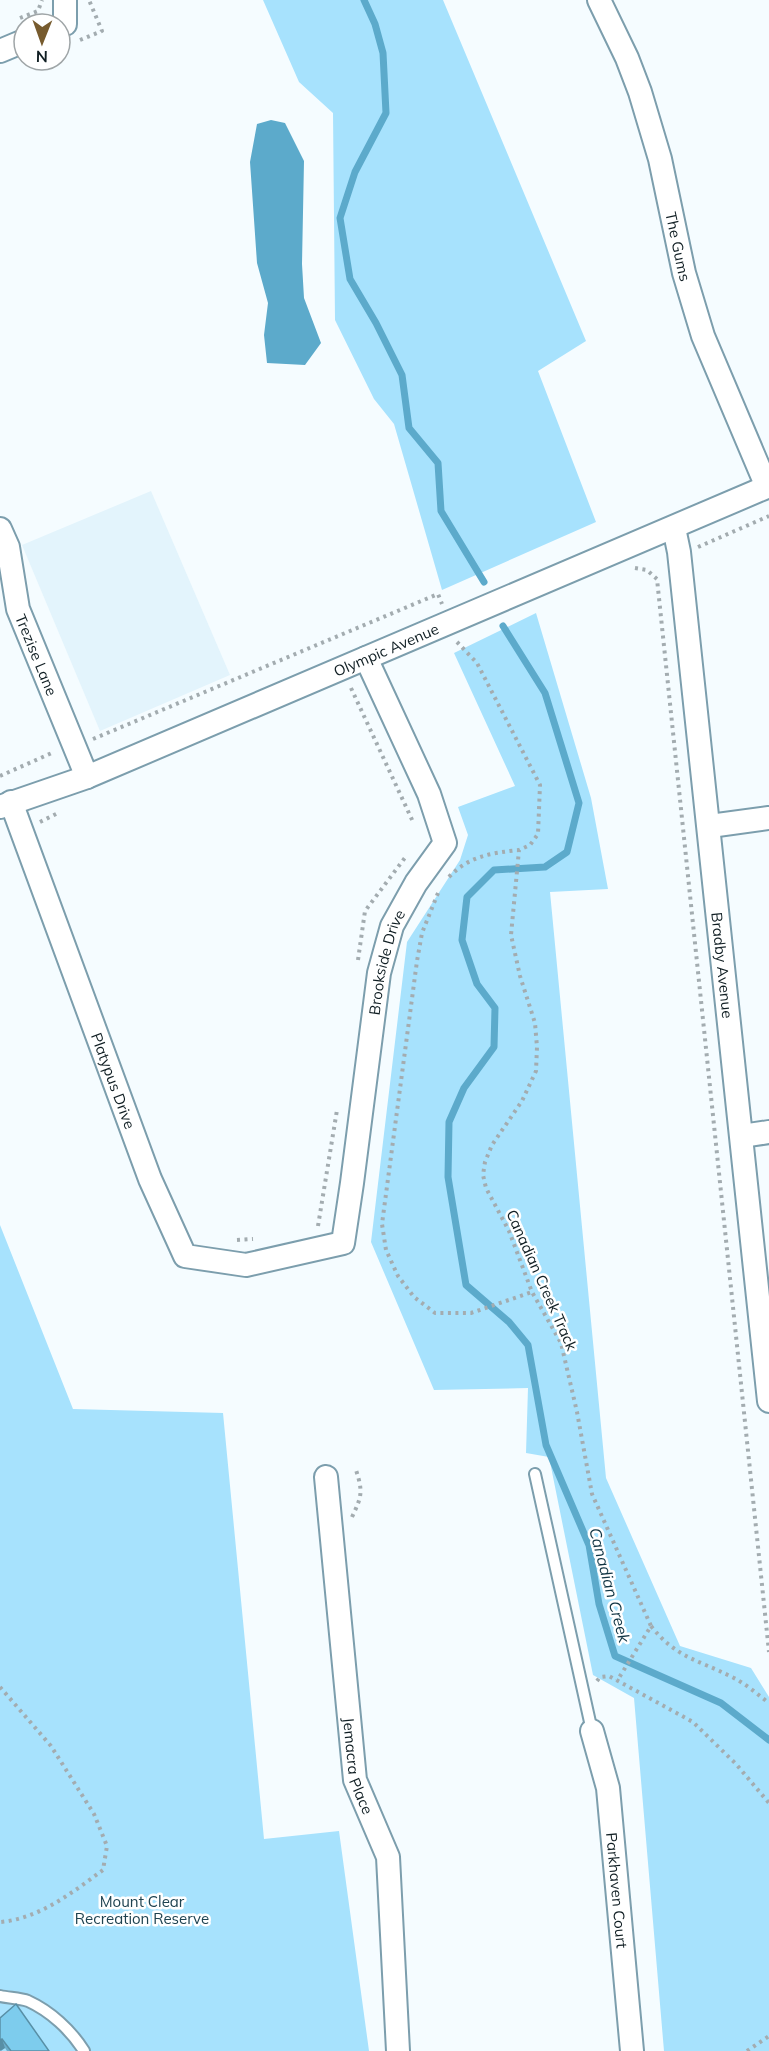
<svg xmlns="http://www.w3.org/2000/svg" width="769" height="2051" viewBox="0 0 769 2051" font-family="Mulish,sans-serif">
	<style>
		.built { fill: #e3f4fc }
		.green { fill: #a7e2fd }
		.water { fill: #5caacb }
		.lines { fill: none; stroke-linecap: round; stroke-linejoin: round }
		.stream { stroke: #5caacb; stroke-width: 7 }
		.lane-casing { stroke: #7c9ead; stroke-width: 14 }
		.street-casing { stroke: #7c9ead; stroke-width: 26 }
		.path { stroke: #a3acb0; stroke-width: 4; stroke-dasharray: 3 4.5; stroke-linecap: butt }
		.lane { stroke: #fff; stroke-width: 10 }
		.street { stroke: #fff; stroke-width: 22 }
		.wall { fill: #6cafcc }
		.shaded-wall { fill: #588fa6 }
		.building { fill: #7dcced; stroke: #588fa6; stroke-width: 1.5 }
		.labels { text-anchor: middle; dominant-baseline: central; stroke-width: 5; stroke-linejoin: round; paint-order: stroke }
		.street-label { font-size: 15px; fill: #101e23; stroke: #fff }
		.park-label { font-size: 15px; fill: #1e4250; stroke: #fff }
		.water-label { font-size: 16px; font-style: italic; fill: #113544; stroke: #fff }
	</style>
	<rect width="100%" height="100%" fill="#f5fcff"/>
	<path class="built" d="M 151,491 L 230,675 L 100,731 L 22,545 Z"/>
	<g class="green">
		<path d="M 263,0 L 443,0 L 586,341 L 538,371 L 596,522 L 442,590 L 394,424 L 374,399 L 335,320 L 333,113 L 299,82 Z"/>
		<path d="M 536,613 L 591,798 L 608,889 L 550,892 L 606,1478 L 680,1646 L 751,1668 L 769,1697 L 769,2051 L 664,2051 L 634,1698 L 593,1675 L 549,1457 L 526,1453 L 528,1388 L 434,1390 L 371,1242 L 407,942 L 460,860 L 468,835 L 458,807 L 515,786 L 454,653 Z"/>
		<path d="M 0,1225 L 73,1409 L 223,1413 L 264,1839 L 339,1831 L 369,2051 L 0,2051 Z"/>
	</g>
	<path class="water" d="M 271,120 L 285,123 L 304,161 L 302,264 L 304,298 L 321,343 L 305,365 L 267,363 L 264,335 L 268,303 L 257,263 L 250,162 L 257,124 Z"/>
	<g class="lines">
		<g class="stream">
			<path d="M 364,0 L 375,24 L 383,53 L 386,113 L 355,172 L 340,218 L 350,279 L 376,323 L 402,375 L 409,428 L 438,463 L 441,511 L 484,582"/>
			<path d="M 503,626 L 545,693 L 579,803 L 567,852 L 545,867 L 494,870 L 467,897 L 462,940 L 477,984 L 495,1008 L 494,1047 L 464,1088 L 449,1122 L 448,1177 L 466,1285 L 509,1322 L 528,1345 L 546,1445 L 589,1545 L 599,1604 L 615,1656 L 721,1703 L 769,1740"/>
		</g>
		<g class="lane-casing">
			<g id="lane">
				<path d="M 535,1474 L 592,1731"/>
				<path d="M 0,1996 C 9,1998 20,1998 28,2001 C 50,2011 71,2030 84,2051"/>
			</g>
		</g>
		<g class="street-casing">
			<g id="street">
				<path id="s1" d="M 599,0 L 627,58 L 640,92 L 660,159 L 684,273 L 703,336 L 767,487"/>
				<path d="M 60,26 L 65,24 L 65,0"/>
				<path d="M 0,51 L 24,41"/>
				<path id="s2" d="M 674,528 L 679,552 L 769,1401"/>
				<path id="s3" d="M 0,529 L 8,547 L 18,609 L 87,777"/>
				<path id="s4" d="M 11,802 L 150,1179 L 185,1256 L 246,1265 L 343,1243 L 352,1183 L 379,973 L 392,926 L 416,883 L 445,843 L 429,794 L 366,658"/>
				<path id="s5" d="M 0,807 L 87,777 L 769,486"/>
				<path d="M 710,826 L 769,818"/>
				<path d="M 742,1136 L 769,1132"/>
				<path id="s6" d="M 326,1477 L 355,1780 L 388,1857 L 398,2051"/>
				<path id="s7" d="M 592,1731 L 608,1788 L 632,2051"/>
			</g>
		</g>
		<g class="path">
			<path d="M 20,18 L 38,11 L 42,0"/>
			<path d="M 80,40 L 102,31 L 89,0"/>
			<path d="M 698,547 L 769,516"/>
			<path d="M 635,568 L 647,570 L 657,579 L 769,1652"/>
			<path d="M 457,642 L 477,663 L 540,785 L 538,834 L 530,845 L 519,850 L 511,935 L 520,976 L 535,1023 L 537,1047 L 536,1071 L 522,1101 L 492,1145 L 485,1162 L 483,1175 L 486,1188 L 509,1231 L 532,1292 L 561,1343 L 577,1412 L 592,1494 L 651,1626 L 617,1681"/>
			<path d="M 351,688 L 414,824"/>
			<path d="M 93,739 L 438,594 L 442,604"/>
			<path d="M 0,776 L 54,752"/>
			<path d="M 40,822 L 60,812"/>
			<path d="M 449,877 C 469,856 491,853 519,850"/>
			<path d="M 438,893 L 422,933 L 417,961 L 382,1224 L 386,1250 L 398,1276 L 414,1297 L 435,1313 L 471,1313 L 532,1292"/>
			<path d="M 358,960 L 365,911 L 407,855"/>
			<path d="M 318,1226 L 337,1110"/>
			<path d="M 237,1240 L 253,1239"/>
			<path d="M 352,1517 C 362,1496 363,1492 356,1470"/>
			<path d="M 651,1626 C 675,1657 698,1660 730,1676 C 745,1683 757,1694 769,1703"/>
			<path d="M 597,1681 L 600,1677 L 609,1676 L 693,1722 L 736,1764 L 769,1803"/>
			<path d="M 0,1687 L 51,1746 L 94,1814 L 107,1846 L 103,1870 C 73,1892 39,1919 0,1922"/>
			<path d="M 747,2051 L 769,2036"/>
		</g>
		<use href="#lane" class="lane"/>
		<use href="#street" class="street"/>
	</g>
	<path class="wall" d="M 0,2018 L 49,2051 L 7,2051 L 5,2048 L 1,2051 Z"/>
	<path class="shaded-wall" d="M 2,2039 L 5,2048 L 0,2051 L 0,2040 Z"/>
	<path class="building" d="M 16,2004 L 49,2051 L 11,2051 L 2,2039 L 0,2040 L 0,2018 Z"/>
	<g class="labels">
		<g class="street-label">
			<text stroke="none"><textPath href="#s1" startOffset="260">The Gums</textPath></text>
			<text stroke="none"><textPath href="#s5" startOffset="417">Olympic Avenue</textPath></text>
			<text stroke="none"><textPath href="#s3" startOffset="132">Trezise Lane</textPath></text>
			<text stroke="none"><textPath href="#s4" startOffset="932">Brookside Drive</textPath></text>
			<text stroke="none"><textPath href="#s2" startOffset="440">Bradby Avenue</textPath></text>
			<text stroke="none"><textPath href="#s4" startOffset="297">Platypus Drive</textPath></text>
			<text transform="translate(542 1280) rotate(66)">Canadian Creek Track</text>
			<text stroke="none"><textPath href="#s6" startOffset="291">Jemacra Place</textPath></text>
			<text stroke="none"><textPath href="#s7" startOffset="162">Parkhaven Court</textPath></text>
		</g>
		<g class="park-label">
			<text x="142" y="1901">Mount Clear<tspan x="142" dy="17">Recreation Reserve</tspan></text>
		</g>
		<g class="water-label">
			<text transform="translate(610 1585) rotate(75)">Canadian Creek</text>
		</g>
	</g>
	<g transform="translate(42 42) rotate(181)"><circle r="28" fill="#ffffff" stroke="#9fa5a7" stroke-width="1.5"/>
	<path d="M0-4.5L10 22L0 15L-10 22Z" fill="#775b2e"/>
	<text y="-9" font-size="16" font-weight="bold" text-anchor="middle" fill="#101e23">N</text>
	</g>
</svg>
